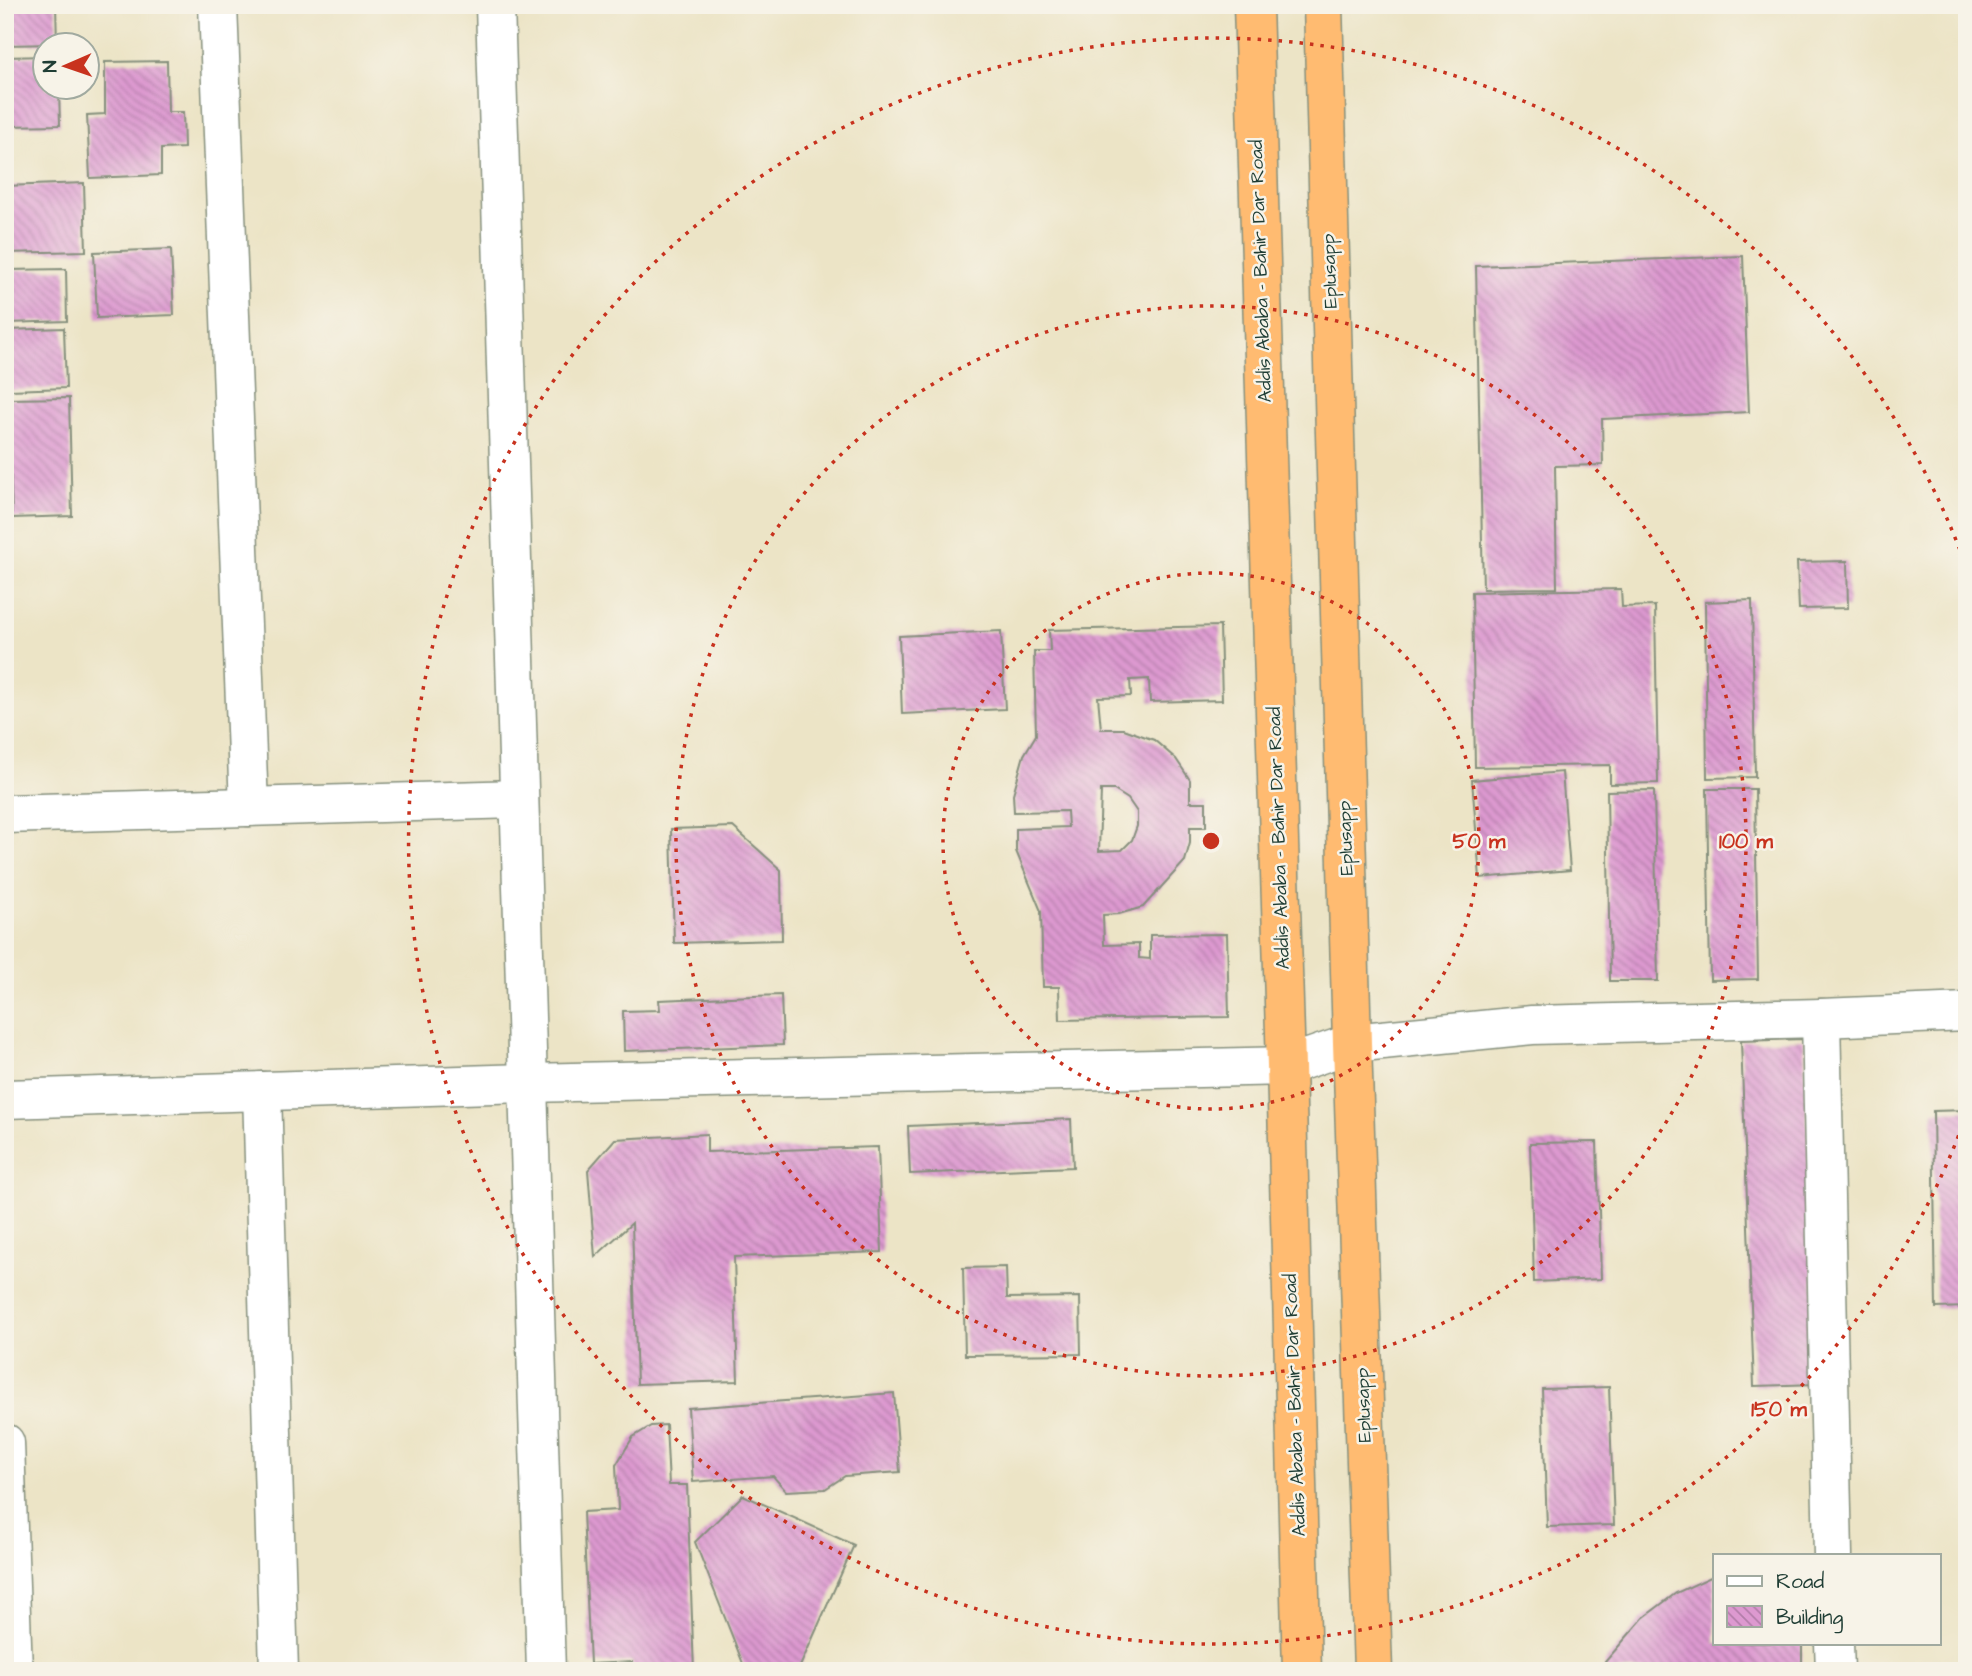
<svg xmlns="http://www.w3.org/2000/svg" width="1972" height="1676" viewBox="0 0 1972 1676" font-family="'Architects Daughter',sans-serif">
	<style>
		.building { fill: url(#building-back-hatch); fill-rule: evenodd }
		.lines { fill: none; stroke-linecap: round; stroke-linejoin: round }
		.minor-casing { stroke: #86907d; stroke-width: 41 }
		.highway-casing { stroke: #86907d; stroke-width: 41 }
		.minor { stroke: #fff; stroke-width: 38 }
		.highway { stroke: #ffbb71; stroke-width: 38 }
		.ring { fill: none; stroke: #c8321e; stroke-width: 3.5; stroke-dasharray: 3.5 7 }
		.labels { text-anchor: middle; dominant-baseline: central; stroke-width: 5; stroke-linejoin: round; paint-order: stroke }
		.street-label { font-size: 19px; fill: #1f3d34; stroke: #f7f3e8 }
		.centre { fill: #c8321e; stroke: #f7f3e8; stroke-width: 3.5 }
		.ring-label { font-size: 21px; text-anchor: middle; font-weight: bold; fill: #c8321e; stroke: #f7f3e8; stroke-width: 5; stroke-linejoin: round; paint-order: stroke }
	</style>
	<defs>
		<pattern id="building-back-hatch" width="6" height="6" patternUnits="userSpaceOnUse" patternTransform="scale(1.75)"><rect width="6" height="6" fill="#dd99d0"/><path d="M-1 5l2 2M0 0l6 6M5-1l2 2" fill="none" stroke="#b37eaa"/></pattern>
	</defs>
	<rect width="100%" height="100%" fill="#f7f3e8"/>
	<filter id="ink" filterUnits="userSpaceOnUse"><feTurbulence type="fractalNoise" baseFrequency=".0143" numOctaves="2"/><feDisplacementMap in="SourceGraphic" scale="14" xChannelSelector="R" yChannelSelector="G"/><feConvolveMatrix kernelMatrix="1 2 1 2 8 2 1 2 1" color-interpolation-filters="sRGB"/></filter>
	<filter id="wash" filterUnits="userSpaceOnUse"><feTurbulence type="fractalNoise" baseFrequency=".00686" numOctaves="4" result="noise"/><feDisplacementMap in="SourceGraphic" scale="28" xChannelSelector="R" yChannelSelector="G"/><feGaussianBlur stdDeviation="1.57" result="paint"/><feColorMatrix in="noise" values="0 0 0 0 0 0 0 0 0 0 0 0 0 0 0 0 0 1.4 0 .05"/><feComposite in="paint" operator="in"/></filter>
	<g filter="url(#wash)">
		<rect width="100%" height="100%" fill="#ece4c6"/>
		<g id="blocks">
			<g class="building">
				<path d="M 5,5 L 56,5 L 57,44 L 5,45 Z"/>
				<path d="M 46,56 L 46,88 L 59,88 L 60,125 L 5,126 L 5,57 Z"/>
				<path d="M 167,61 L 168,112 L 183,112 L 184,148 L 161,149 L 161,175 L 90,178 L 87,115 L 105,114 L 105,62 Z"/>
				<path d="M 84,183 L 86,251 L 5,253 L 5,186 Z"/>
				<path d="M 171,249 L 174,315 L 97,318 L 94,252 Z"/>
				<path d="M 1743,256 L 1749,412 L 1602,419 L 1603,465 L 1555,466 L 1557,588 L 1483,589 L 1476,266 Z"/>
				<path d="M 66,269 L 67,321 L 8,323 L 7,270 Z"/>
				<path d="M 64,328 L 66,388 L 10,390 L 8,330 Z"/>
				<path d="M 69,398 L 72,516 L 12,518 L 8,399 Z"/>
				<path d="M 1847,561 L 1848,608 L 1799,609 L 1797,562 Z"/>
				<path d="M 1621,589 L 1622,607 L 1655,606 L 1658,783 L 1610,784 L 1610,765 L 1475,767 L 1472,592 Z"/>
				<path d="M 1752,600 L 1755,777 L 1707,778 L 1705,602 Z"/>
				<path d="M 1220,626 L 1222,700 L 1150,702 L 1149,679 L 1130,680 L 1131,696 L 1098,697 L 1101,729 L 1124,729 L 1154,740 L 1176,759 L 1190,780 L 1190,802 L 1206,802 L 1206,827 L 1190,827 L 1190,843 L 1185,861 L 1143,907 L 1119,914 L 1103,915 L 1104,945 L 1139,944 L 1139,958 L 1150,959 L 1150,935 L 1227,934 L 1229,1017 L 1060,1020 L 1059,987 L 1043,987 L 1041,911 L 1016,851 L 1016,829 L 1068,827 L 1067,811 L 1014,812 L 1013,794 L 1024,755 L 1036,735 L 1034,651 L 1050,651 L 1049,630 ZM 1101,790 L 1114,790 L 1128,799 L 1137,812 L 1137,826 L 1132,840 L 1122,850 L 1099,851 Z"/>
				<path d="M 1001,631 L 1005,709 L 902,714 L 899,636 Z"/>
				<path d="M 1562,772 L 1570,870 L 1480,878 L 1472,780 Z"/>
				<path d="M 1707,789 L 1755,789 L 1758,979 L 1710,980 Z"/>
				<path d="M 1654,790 L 1658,981 L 1610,981 L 1607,791 Z"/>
				<path d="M 733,827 L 781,870 L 782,940 L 674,943 L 671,829 Z"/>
				<path d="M 781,995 L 783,1045 L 624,1051 L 623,1011 L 660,1010 L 659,1000 Z"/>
				<path d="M 1804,1039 L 1817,1384 L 1754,1386 L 1741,1041 Z"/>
				<path d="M 1967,1110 L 1967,1307 L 1936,1308 L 1933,1111 Z"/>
				<path d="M 1071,1119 L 1073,1167 L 910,1174 L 908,1126 Z"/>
				<path d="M 707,1134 L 707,1152 L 878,1147 L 882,1252 L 734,1257 L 738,1381 L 637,1384 L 632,1223 L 595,1257 L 588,1170 L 615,1139 Z"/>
				<path d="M 1597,1142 L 1601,1279 L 1534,1282 L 1530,1143 Z"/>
				<path d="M 1006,1267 L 1007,1298 L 1080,1297 L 1081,1354 L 965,1355 L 963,1268 Z"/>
				<path d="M 1609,1387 L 1614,1525 L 1547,1527 L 1542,1389 Z"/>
				<path d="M 894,1393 L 900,1472 L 845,1476 L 825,1489 L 786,1491 L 773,1476 L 693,1482 L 688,1408 Z"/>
				<path d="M 666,1425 L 669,1485 L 687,1485 L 694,1671 L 632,1671 L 632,1662 L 590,1664 L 583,1512 L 618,1510 L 616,1465 L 633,1437 L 651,1426 Z"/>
				<path d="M 743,1495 L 854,1545 L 798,1671 L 746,1671 L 695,1542 Z"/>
				<path d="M 1715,1575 L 1715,1643 L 1802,1643 L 1802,1671 L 1603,1671 L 1605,1662 L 1643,1618 L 1676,1593 Z"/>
			</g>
		</g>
	</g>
	<g filter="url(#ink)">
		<use href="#blocks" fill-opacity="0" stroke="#86907d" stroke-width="2"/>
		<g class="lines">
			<g class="minor-casing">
				<g id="minor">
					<path d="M 218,5 L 249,807"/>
					<path d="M 495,5 L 546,1671"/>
					<path d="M 5,814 L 519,799"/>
					<path d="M 1821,1018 L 1833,1555"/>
					<path d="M 262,1091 L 279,1671"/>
					<path d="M 5,1099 L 528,1083 L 1286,1066 L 1352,1043 L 1532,1025 L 1821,1018 L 1967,1012"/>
					<path d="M 5,1443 L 13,1671"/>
					<path d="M 1834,1643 L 1835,1671"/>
				</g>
			</g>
			<g class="highway-casing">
				<g id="highway">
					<path d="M 1253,5 L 1286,1066 L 1302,1671"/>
					<path d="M 1323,5 L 1352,1043 L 1373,1671"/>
				</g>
			</g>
			<use href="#minor" class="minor"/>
			<use href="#highway" class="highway"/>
		</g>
	</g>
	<g class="ring">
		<circle cx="1211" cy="841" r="268"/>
		<circle cx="1211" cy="841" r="535"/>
		<path d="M1966 1116A803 803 0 1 1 1966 566"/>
	</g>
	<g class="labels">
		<g class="street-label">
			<text transform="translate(1261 271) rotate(-92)">Addis Ababa - Bahir Dar Road</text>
			<text transform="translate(1330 271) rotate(-92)">Eplusapp</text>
			<text transform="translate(1279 838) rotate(-92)">Addis Ababa - Bahir Dar Road</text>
			<text transform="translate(1346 838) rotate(-92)">Eplusapp</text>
			<text transform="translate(1295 1405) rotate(-92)">Addis Ababa - Bahir Dar Road</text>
			<text transform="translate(1364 1405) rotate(-92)">Eplusapp</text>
		</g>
	</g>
	<circle cx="1211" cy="841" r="10" class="centre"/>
	<g class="ring-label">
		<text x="1479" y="848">50 m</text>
		<text x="1746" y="848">100 m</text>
		<text x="1779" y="1416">150 m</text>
	</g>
	<rect width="1972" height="1676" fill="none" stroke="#f7f3e8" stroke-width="28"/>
	<rect x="1713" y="1554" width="228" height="91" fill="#f7f3e8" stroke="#a1aaa0" stroke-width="2"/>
	<rect x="1727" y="1576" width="35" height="10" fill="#ffffff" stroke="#a1aaa0" stroke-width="2"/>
	<text x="1776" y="1588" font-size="21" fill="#1f3d34">Road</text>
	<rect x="1727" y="1606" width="35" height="21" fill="url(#building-back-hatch)" stroke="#a1aaa0" stroke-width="2"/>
	<text x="1776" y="1624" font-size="21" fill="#1f3d34">Building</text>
	<g transform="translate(66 66) rotate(268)"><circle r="33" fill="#f7f3e8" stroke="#a1aaa0" stroke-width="2"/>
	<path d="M0-5L12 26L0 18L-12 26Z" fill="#c8321e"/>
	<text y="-10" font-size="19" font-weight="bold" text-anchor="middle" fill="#1f3d34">N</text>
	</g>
</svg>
